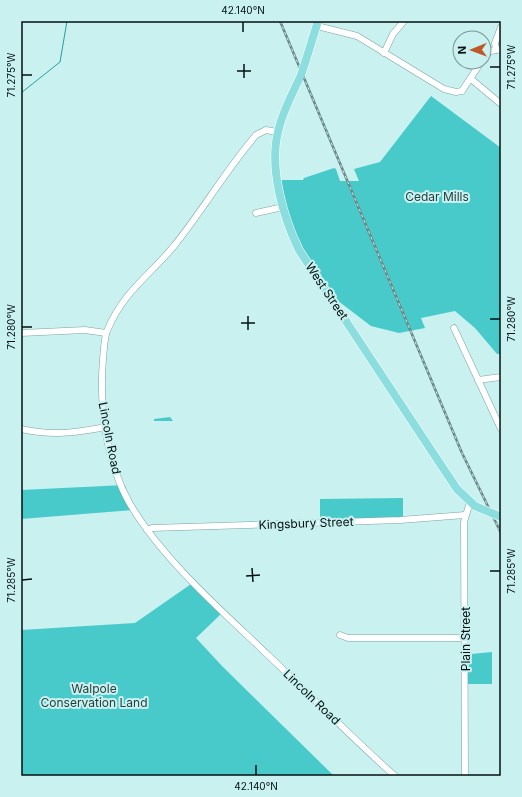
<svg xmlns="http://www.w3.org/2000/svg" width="522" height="797" viewBox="0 0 522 797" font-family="Inter,sans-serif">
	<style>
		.green { fill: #48caca }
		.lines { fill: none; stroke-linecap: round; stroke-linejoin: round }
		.stream { stroke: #2b9d9d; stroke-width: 1 }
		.minor-casing { stroke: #7ca3a2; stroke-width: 7 }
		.major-casing { stroke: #fff; stroke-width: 9 }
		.minor { stroke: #fff; stroke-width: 6 }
		.major { stroke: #8cdddd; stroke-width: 8 }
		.rail-casing { stroke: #6a8685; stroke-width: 2.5 }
		.rail { stroke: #c8f1f0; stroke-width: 1; stroke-dasharray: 3; stroke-linecap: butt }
		.major-bridge-casing { stroke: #fff; stroke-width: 9; stroke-linecap: butt }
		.major-bridge { stroke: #8cdddd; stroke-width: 8 }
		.ticks { fill: none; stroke: #031010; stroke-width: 1.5 }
		.labels { text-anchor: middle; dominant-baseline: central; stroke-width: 4; stroke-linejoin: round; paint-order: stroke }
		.park-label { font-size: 12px; fill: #253e3d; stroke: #c8f1f0 }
		.street-label { font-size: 12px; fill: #031010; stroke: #c8f1f0 }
		.neatline { fill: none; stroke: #031010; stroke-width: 1.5 }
		.ticks-label { font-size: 10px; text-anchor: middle; fill: #031010 }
	</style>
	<rect width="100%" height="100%" fill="#c8f1f0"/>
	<g class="green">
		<path d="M 431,96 L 501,148 L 501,354 L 497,354 L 475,328 L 455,311 L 421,318 L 425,328 L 399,333 L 371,326 L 325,291 L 290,223 L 281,180 L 303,180 L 304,178 L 334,168 L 336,169 L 340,181 L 359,181 L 354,169 L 380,162 Z"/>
		<path d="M 170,417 L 173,421 L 154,421 L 154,419 Z"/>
		<path d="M 125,485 L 133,510 L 21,519 L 21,490 Z"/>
		<path d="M 403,498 L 403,518 L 320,519 L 320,499 Z"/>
		<path d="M 194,582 L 222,613 L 196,638 L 222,666 L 334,776 L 21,776 L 21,630 L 135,623 Z"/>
		<path d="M 492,652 L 492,684 L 462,684 L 461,655 Z"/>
	</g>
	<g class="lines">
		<path class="stream" d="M 21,93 L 60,62 L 67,21"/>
		<g class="minor-casing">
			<g id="minor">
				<path d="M 317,26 L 357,36 L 444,89 L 456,92 L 462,91 L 481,62"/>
				<path d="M 496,50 L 495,43 L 501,27"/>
				<path d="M 384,53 L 393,34 L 404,21"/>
				<path d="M 484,56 L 491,51 L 501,49"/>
				<path d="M 471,79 L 501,104"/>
				<path d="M 277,132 L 266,130 L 256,135 C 226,170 203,210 174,246 C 149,276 123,292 107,331 C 104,339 104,350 103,359 C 99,406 106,462 130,504 C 163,560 222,611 269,656 C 311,696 352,738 395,776"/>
				<path d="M 256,213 L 283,207"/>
				<path d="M 454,328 L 501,429"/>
				<path d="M 21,333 L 85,330 L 106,333"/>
				<path d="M 478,380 L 501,377"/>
				<path d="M 21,429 C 53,436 74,433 106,427"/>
				<path d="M 147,530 L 152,528 L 400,520 L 465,515"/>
				<path d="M 340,635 L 348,638 L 464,638"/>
				<path d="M 465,776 L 464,522 L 470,502"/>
			</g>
		</g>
		<g class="major-casing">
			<g id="major">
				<path d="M 305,63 L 318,21"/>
				<path d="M 301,75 C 293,93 282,112 278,132 C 269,168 283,217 299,250 L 437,459 L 457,489 L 475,506"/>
			</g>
		</g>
		<use href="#minor" class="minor"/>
		<use href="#major" class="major"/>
		<g class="rail-casing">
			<path id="rail" d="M 280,21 L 462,453 L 501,533"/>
		</g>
		<use href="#rail" class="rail"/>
		<g class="major-bridge-casing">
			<g id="major-bridge">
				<path d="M 301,75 L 305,63"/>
				<path d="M 475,506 L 501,517"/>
			</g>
		</g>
		<use href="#major-bridge" class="major-bridge"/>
	</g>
	<path class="ticks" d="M 243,22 L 243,32M 244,64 L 244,78M 490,67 L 500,67M 237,71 L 251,71M 22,75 L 32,75M 248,316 L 248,330M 490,319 L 500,319M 241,323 L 255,323M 22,327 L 32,327M 252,568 L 253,582M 490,571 L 500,571M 246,576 L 260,575M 22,580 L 32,579M 256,765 L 256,775"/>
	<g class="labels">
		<g class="park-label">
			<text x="437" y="196">Cedar Mills</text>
			<text x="94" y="688">Walpole<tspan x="94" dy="14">Conservation Land</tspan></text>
		</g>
		<g class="street-label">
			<text transform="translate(327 291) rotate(56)">West Street</text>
			<text transform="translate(110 438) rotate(79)">Lincoln Road</text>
			<text transform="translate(306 523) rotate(-2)">Kingsbury Street</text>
			<text transform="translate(465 639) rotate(-90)">Plain Street</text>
			<text transform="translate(312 697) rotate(44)">Lincoln Road</text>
		</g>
	</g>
	<rect width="522" height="797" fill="none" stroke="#c8f1f0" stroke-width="44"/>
	<g transform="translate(472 50) rotate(269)"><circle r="19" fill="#c8f1f0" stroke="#799796"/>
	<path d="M0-3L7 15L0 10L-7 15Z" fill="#bf5a27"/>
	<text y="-6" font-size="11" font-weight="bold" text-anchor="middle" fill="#031010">N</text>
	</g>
	<rect x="22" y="22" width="478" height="753" class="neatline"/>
	<g class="ticks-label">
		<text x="243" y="14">42.140°N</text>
		<text transform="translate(511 67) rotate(-90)" y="4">71.275°W</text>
		<text transform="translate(11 75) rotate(-90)" y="4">71.275°W</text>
		<text transform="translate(511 319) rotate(-90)" y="4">71.280°W</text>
		<text transform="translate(11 327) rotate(-90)" y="4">71.280°W</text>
		<text transform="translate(511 571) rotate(-90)" y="4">71.285°W</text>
		<text transform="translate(11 580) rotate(-90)" y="4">71.285°W</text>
		<text x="256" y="790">42.140°N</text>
	</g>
</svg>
